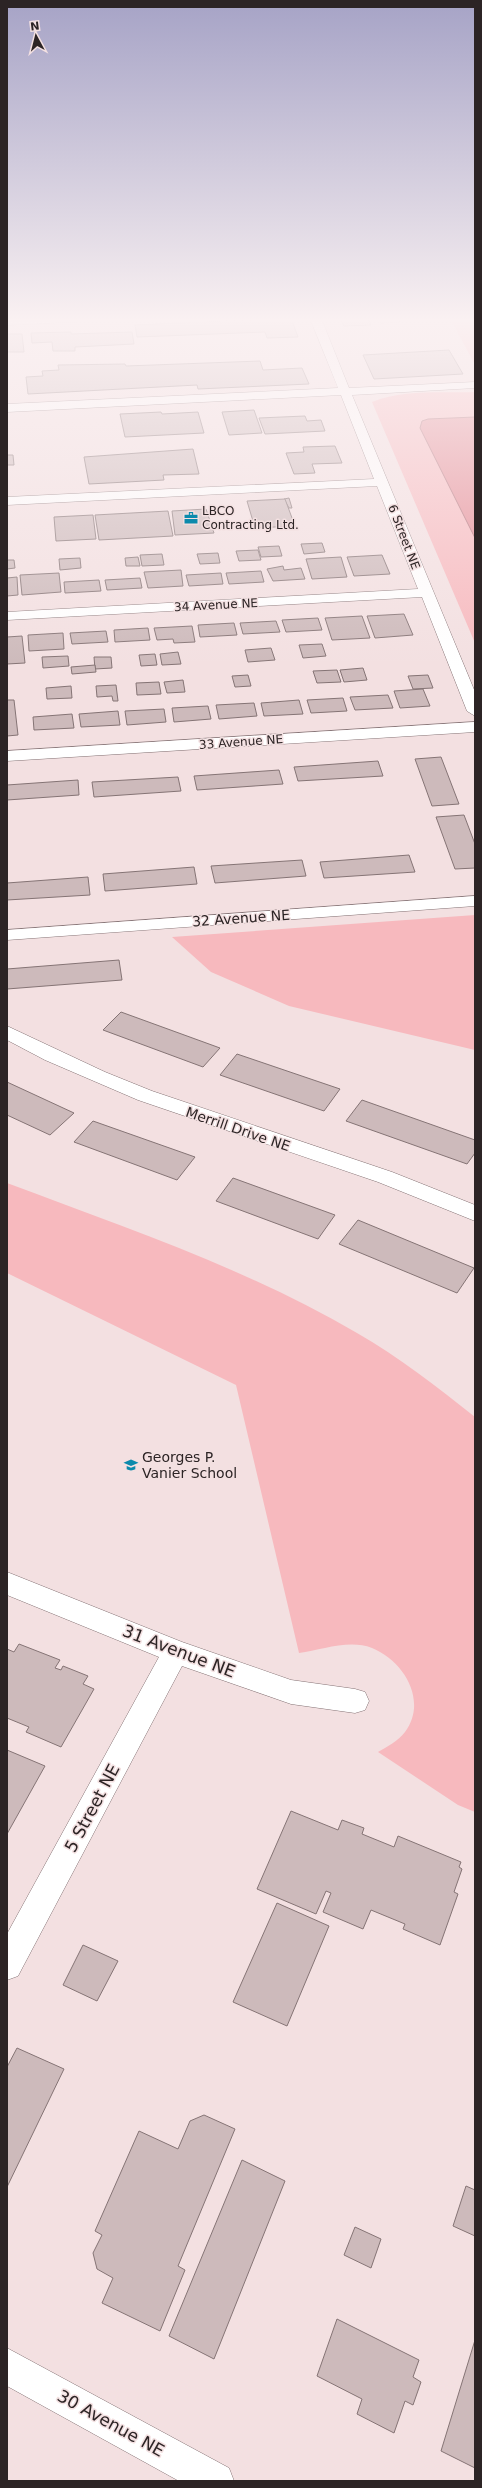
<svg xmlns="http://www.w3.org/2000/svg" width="482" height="2488" viewBox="0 0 482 2488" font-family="'DejaVu Sans',sans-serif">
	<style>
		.green { fill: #f7b9be }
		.water { fill: #e48a94; stroke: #ad6b73 }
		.building { fill: #cdbabb; stroke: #857475 }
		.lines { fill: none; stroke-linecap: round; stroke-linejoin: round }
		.minor-casing { stroke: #857375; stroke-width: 1 }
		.minor { fill: #fff; fill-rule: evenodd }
		.labels { text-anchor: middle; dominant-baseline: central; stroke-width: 3; stroke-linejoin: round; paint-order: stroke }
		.far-poi-label { font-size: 12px; fill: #2c2425; stroke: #f3e0e1; text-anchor: start }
		.far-street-label { font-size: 12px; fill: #2c2425; stroke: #f3e0e1 }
		.street-label { font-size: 14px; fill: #2c2425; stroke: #f3e0e1 }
		.poi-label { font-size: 14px; fill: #2c2425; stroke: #f3e0e1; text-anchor: start }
		.near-street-label { font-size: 17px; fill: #2c2425; stroke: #f3e0e1 }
	</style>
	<rect width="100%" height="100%" fill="#f3e0e1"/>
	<g class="green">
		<path d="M 450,318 L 475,318 L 475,365 Z"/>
		<path d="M 475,392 L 475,643 L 372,402 C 403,389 443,393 475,392 Z"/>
		<path d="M 475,915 L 475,1050 L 289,1006 L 211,972 L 172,937 Z"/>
		<path d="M 7,1183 C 124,1227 248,1269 357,1333 C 399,1357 437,1387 475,1417 L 475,1812 L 458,1805 L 378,1752 C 387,1747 398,1741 405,1732 C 428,1701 404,1661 372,1648 C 349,1639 322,1650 299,1653 L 236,1385 L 7,1273 Z"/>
	</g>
	<path class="water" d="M 475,417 L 475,538 L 420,428 L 422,421 L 428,419 Z"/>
	<g class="building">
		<path d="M 291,318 L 298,337 L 267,338 L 265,332 L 137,337 L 135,325 Z"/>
		<path d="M 340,318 L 368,318 L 371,325 L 344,326 Z"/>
		<path d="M 379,318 L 398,318 L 400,322 L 381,323 Z"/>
		<path d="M 71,332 L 71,334 L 132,332 L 134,344 L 75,347 L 75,351 L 53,351 L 52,342 L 32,343 L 31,333 Z"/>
		<path d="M 7,334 L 22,334 L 24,352 L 7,352 Z"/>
		<path d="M 449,350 L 463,374 L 374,379 L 363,355 Z"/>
		<path d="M 260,361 L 263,370 L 302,368 L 309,384 L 198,389 L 197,385 L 28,394 L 26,377 L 43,376 L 42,371 L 59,370 L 58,365 L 125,364 L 126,366 Z"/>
		<path d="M 254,410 L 262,433 L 229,435 L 222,412 Z"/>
		<path d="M 161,412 L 162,414 L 198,412 L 204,433 L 125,437 L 120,414 Z"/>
		<path d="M 305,416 L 307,421 L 321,420 L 325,431 L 265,434 L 259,418 Z"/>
		<path d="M 335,446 L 342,463 L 312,464 L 315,473 L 294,474 L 286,453 L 304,452 L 303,447 Z"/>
		<path d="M 193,449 L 199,474 L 163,475 L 164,480 L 89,484 L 84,457 Z"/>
		<path d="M 7,455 L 13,455 L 14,465 L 7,465 Z"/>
		<path d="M 289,498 L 292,508 L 289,508 L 284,499 Z"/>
		<path d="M 285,499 L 295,526 L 255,528 L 247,501 Z"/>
		<path d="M 206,509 L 214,533 L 175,535 L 172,511 Z"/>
		<path d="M 168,511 L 173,536 L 99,540 L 95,515 Z"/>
		<path d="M 93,515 L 96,539 L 56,541 L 54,517 Z"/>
		<path d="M 322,543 L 325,552 L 304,554 L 301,544 Z"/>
		<path d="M 279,546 L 282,556 L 261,557 L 258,547 Z"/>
		<path d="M 258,550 L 261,560 L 239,561 L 236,551 Z"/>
		<path d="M 218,553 L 220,563 L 200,564 L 197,554 Z"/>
		<path d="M 162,554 L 164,565 L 142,566 L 140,555 Z"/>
		<path d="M 382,555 L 390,574 L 354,576 L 347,557 Z"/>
		<path d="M 138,557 L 140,566 L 126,566 L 125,558 Z"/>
		<path d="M 341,557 L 347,577 L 312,579 L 306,559 Z"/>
		<path d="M 80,558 L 81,568 L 60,570 L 59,559 Z"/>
		<path d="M 7,560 L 14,560 L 15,568 L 7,569 Z"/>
		<path d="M 283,566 L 284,570 L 301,568 L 305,579 L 273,581 L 267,569 Z"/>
		<path d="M 181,570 L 183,586 L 148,588 L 144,572 Z"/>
		<path d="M 261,571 L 264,582 L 229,584 L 226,573 Z"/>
		<path d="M 59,573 L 61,592 L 22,595 L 20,575 Z"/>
		<path d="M 221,573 L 223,584 L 189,586 L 186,575 Z"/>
		<path d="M 17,577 L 18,595 L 7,596 L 7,578 Z"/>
		<path d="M 140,578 L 142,588 L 107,590 L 105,580 Z"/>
		<path d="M 99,580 L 101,591 L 65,593 L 64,582 Z"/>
		<path d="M 404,614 L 413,635 L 375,638 L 367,616 Z"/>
		<path d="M 362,616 L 370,638 L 332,640 L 325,618 Z"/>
		<path d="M 318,618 L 322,630 L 286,632 L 282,620 Z"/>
		<path d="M 276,621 L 280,632 L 243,634 L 240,623 Z"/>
		<path d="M 234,623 L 237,635 L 200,637 L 198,625 Z"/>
		<path d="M 192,626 L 195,642 L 174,643 L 173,639 L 157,640 L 154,628 Z"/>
		<path d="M 148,628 L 150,640 L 115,642 L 114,630 Z"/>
		<path d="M 106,631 L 108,642 L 72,644 L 70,633 Z"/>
		<path d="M 63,633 L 64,649 L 29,651 L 28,635 Z"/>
		<path d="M 22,636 L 25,663 L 7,664 L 7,637 Z"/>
		<path d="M 322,644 L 326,656 L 303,658 L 299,645 Z"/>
		<path d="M 271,648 L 275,660 L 248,662 L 245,650 Z"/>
		<path d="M 178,652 L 181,664 L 162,665 L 160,654 Z"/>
		<path d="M 155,654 L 157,665 L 141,666 L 139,655 Z"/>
		<path d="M 68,656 L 69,666 L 43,668 L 42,657 Z"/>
		<path d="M 94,657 L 111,657 L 112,668 L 95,669 Z"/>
		<path d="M 95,665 L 96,672 L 72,674 L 71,667 Z"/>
		<path d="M 363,668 L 367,680 L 344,682 L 340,670 Z"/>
		<path d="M 337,670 L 341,682 L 317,683 L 313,671 Z"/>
		<path d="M 248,675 L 251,686 L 235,687 L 232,676 Z"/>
		<path d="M 428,675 L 433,688 L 413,689 L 408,676 Z"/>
		<path d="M 183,680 L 185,692 L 167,693 L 164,682 Z"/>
		<path d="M 159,682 L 161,694 L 137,695 L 136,683 Z"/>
		<path d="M 116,685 L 118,701 L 113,701 L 112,696 L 97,697 L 96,686 Z"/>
		<path d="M 71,686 L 72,698 L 47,699 L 46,688 Z"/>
		<path d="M 423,689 L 430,706 L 400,708 L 394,691 Z"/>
		<path d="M 388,695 L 393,708 L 355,710 L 350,697 Z"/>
		<path d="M 343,698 L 347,711 L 311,713 L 307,700 Z"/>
		<path d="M 7,700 L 14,700 L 18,735 L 7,736 Z"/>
		<path d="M 299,700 L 303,714 L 264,716 L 261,703 Z"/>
		<path d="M 254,703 L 257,716 L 219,719 L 216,705 Z"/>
		<path d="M 208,706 L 211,719 L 174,722 L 172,708 Z"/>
		<path d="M 164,709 L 166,722 L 127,725 L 125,711 Z"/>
		<path d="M 118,711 L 120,725 L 81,727 L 79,714 Z"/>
		<path d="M 72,714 L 74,728 L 34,730 L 33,717 Z"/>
		<path d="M 441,757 L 459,804 L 432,806 L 415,759 Z"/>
		<path d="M 378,761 L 383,776 L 298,781 L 294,767 Z"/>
		<path d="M 279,770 L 283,784 L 197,790 L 194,776 Z"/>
		<path d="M 178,777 L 181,791 L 94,797 L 92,782 Z"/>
		<path d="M 78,780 L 79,795 L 7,800 L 7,785 Z"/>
		<path d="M 464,815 L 475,844 L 475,868 L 455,869 L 436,817 Z"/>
		<path d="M 409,855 L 415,872 L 324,878 L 320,862 Z"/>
		<path d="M 302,860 L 306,876 L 215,883 L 211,866 Z"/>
		<path d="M 194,867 L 197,884 L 105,891 L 103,874 Z"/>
		<path d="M 88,877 L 90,895 L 7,900 L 7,883 Z"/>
		<path d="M 119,960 L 122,980 L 7,989 L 7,969 Z"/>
		<path d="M 121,1012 L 220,1048 L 203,1067 L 103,1030 Z"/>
		<path d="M 237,1054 L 340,1089 L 324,1111 L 220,1075 Z"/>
		<path d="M 7,1082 L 74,1113 L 50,1135 L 7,1115 Z"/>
		<path d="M 362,1100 L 475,1140 L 475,1153 L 467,1164 L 346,1121 Z"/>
		<path d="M 93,1121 L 195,1157 L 177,1180 L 74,1142 Z"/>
		<path d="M 233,1178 L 335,1215 L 318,1239 L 216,1201 Z"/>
		<path d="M 358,1220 L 474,1268 L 457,1293 L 339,1244 Z"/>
		<path d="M 19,1644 L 60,1660 L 55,1668 L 61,1670 L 63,1666 L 88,1676 L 83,1684 L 94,1689 L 61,1747 L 26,1732 L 29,1727 L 7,1718 L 7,1649 L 14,1652 Z"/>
		<path d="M 7,1750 L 45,1766 L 7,1834 Z"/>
		<path d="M 291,1811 L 338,1830 L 342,1820 L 364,1828 L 362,1834 L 394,1847 L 398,1836 L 461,1862 L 459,1867 L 462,1869 L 454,1892 L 458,1894 L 440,1945 L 403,1929 L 405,1924 L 371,1910 L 363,1929 L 323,1912 L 331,1893 L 326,1891 L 316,1914 L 257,1889 Z"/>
		<path d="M 277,1903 L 329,1926 L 287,2026 L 233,2002 Z"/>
		<path d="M 83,1945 L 118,1961 L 97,2001 L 63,1985 Z"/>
		<path d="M 17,2048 L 64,2069 L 7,2187 L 7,2067 Z"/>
		<path d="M 204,2115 L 235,2129 L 178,2266 L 185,2270 L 160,2331 L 102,2303 L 113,2278 L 97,2269 L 93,2253 L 102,2235 L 95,2231 L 139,2131 L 178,2149 L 190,2121 Z"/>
		<path d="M 242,2160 L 285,2181 L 214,2359 L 169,2336 Z"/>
		<path d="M 466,2186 L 475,2190 L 475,2236 L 453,2226 Z"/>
		<path d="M 355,2227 L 381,2239 L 371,2268 L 344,2255 Z"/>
		<path d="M 337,2319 L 419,2360 L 413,2377 L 421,2382 L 413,2405 L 405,2401 L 394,2433 L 357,2414 L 362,2399 L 317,2376 Z"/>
		<path d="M 475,2340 L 475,2468 L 441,2451 Z"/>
	</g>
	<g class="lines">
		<g class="minor-casing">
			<g id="minor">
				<path d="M 96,318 L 91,321 L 7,325 L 7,319 Z"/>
				<path d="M 310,318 L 321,318 L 349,388 L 475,382 L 475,388 L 352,395 L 475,692 L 475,716 L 467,711 L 422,597 L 7,620 L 7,612 L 418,589 L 377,486 L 7,505 L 7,497 L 374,479 L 341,395 L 7,412 L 7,404 L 338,388 Z"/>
				<path d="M 475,722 L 475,732 L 7,761 L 7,751 Z"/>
				<path d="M 475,896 L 475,906 L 7,940 L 7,930 Z"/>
				<path d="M 7,1026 L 105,1072 L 152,1091 L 392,1172 L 475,1205 L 475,1221 L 378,1182 L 138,1100 L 45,1060 L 7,1040 Z"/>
				<path d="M 7,1572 L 182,1642 L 291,1680 L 355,1689 L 365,1692 L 369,1701 L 365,1710 L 355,1713 L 291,1704 L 182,1666 L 18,1976 L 7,1980 L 7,1934 L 159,1657 L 7,1595 Z"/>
				<path d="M 7,2348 L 229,2468 L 234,2481 L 179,2481 L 7,2386 Z"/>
			</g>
		</g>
		<use href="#minor" class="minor"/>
	</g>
	<linearGradient id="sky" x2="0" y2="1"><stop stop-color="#a6a3c6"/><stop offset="0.48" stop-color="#faf1f2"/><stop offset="1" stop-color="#faf1f2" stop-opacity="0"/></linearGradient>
	<rect width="482" height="667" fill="url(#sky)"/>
	<defs>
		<g id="office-bare" transform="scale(1.08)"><path d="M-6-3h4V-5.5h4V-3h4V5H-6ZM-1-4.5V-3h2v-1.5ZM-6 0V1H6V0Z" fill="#0b8aac" stroke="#f3e0e1" stroke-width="2.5" paint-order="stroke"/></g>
		<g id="school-bare" transform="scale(1.08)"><path d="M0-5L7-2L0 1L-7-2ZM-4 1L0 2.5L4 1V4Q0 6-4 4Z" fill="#0b8aac" stroke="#f3e0e1" stroke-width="2.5" paint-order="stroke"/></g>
	</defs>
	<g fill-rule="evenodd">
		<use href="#office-bare" x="191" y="518"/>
		<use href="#school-bare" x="131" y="1465"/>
	</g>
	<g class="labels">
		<g class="far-poi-label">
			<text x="202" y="511">LBCO<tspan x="202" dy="14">Contracting Ltd.</tspan></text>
		</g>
		<g class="far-street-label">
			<text transform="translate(404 537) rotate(69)">6 Street NE</text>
			<text transform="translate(216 605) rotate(-3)">34 Avenue NE</text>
			<text transform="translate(241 742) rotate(-4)">33 Avenue NE</text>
		</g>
		<g class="street-label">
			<text transform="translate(241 918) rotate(-4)">32 Avenue NE</text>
			<text transform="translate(238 1129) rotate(19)">Merrill Drive NE</text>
		</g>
		<g class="poi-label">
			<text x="142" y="1457">Georges P.<tspan x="142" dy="16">Vanier School</tspan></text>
		</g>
		<g class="near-street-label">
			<text transform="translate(179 1651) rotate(21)">31 Avenue NE</text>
			<text transform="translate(92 1808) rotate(-62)">5 Street NE</text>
			<text transform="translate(111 2423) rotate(29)">30 Avenue NE</text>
		</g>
	</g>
	<rect width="482" height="2488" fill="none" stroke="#2c2425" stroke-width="16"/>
	<g transform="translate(36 36) rotate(353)" stroke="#f3e0e1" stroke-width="3" paint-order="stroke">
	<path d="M0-3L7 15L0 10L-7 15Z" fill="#2c2425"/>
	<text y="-6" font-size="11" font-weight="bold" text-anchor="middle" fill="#2c2425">N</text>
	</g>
</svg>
